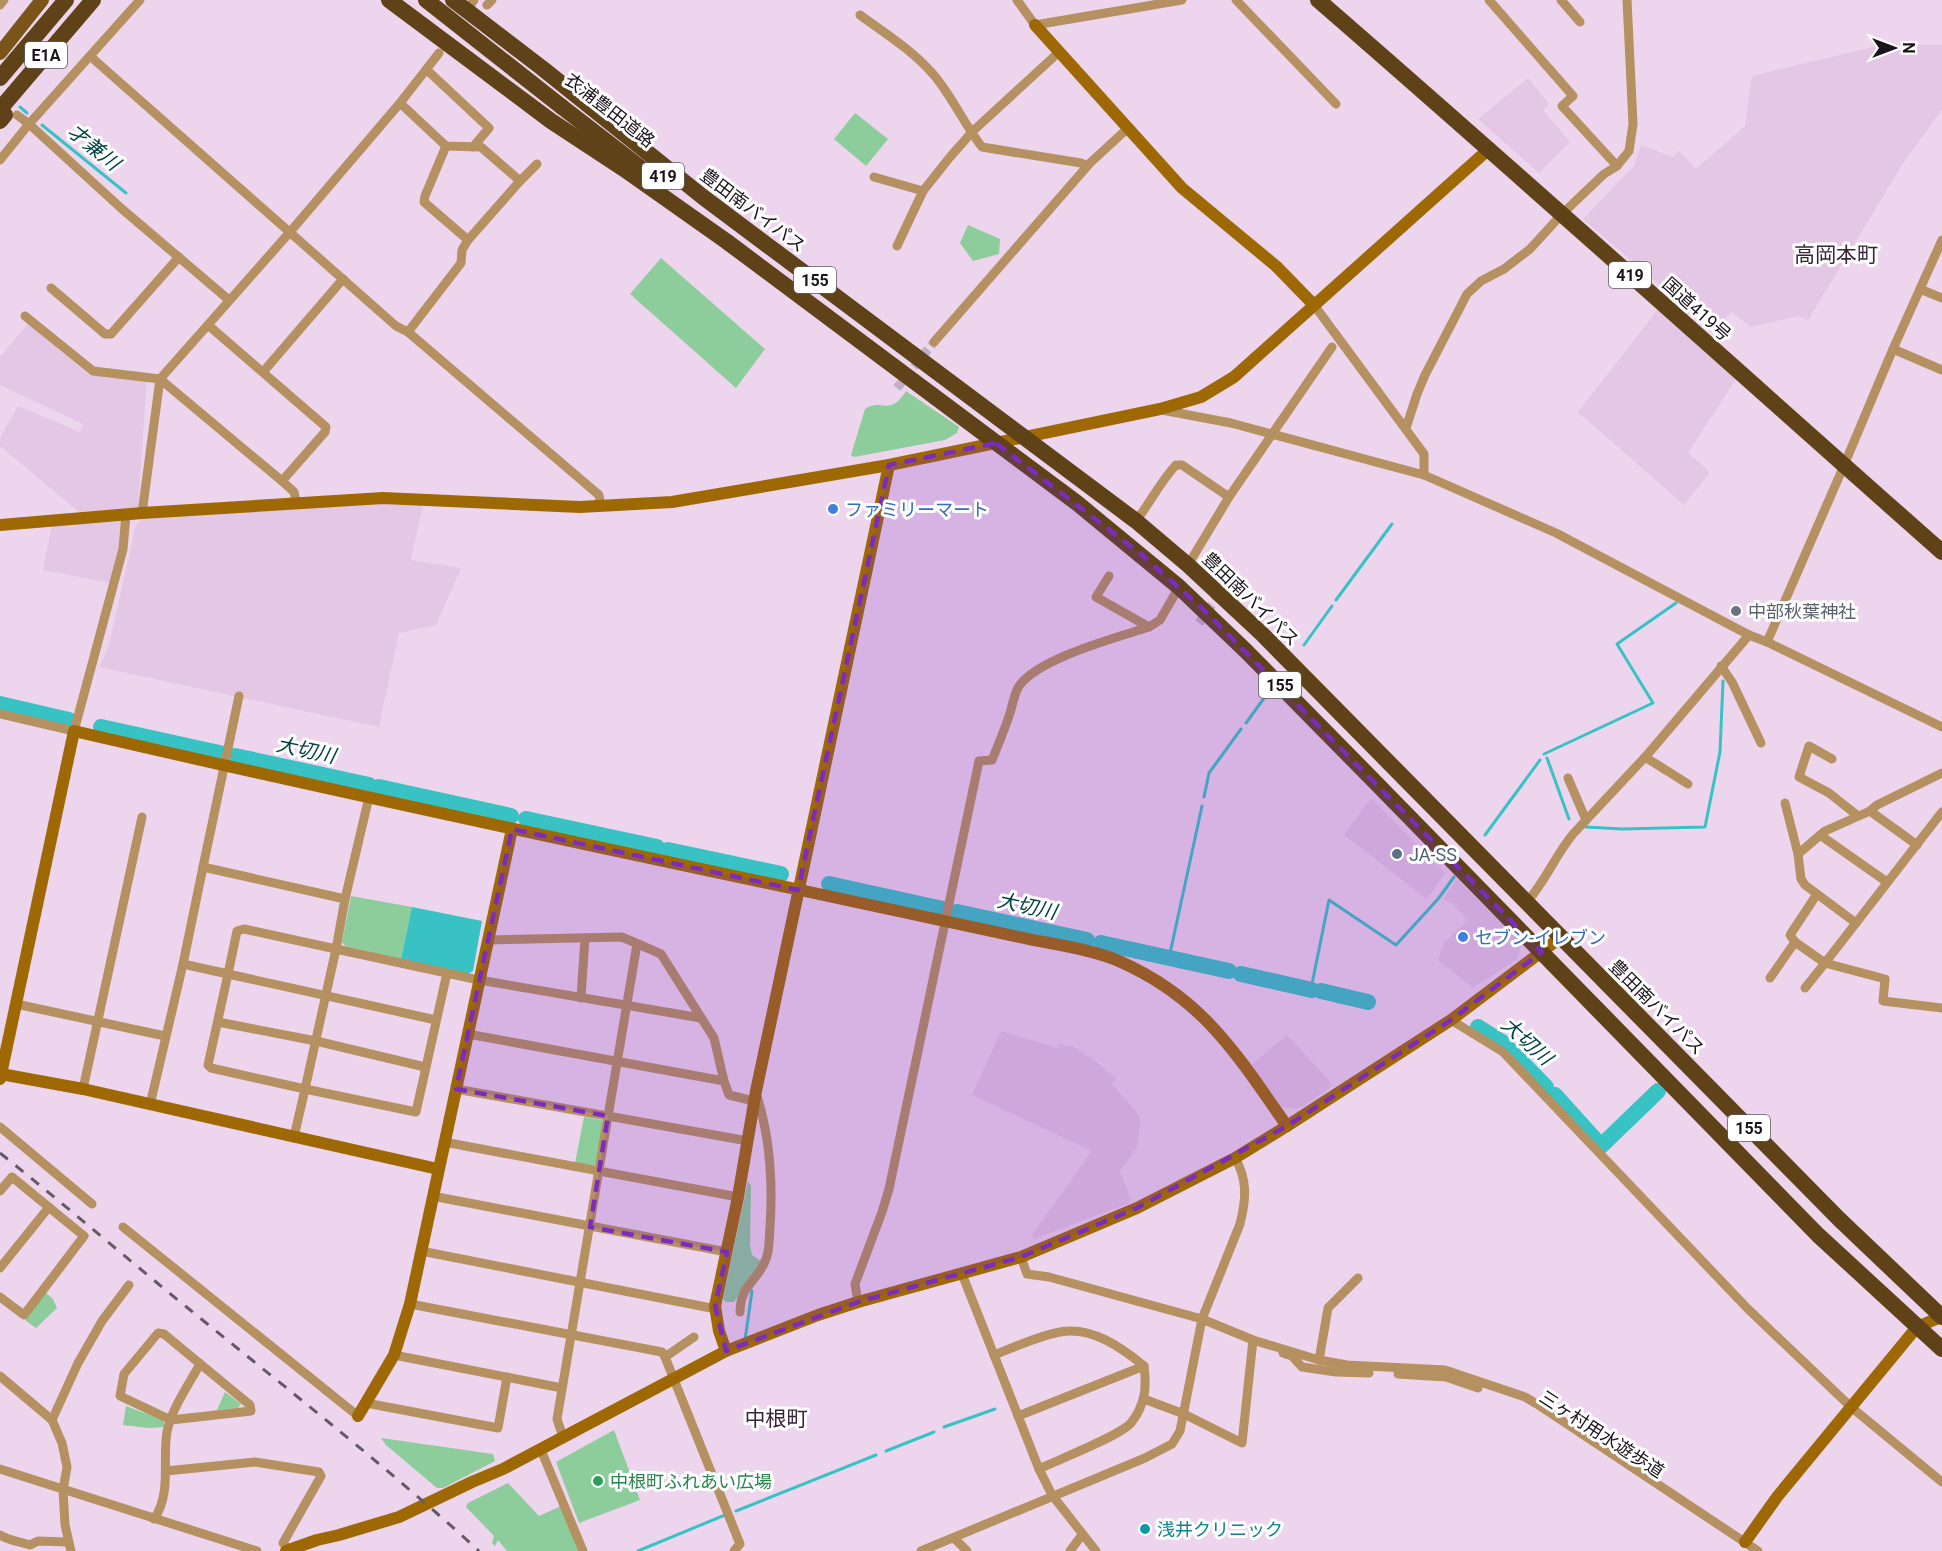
<svg xmlns="http://www.w3.org/2000/svg" width="1942" height="1551" viewBox="0 0 1942 1551" font-family="Roboto,'Noto Sans JP',sans-serif">
	<style>
		.built { fill: #e3c7e4 }
		.green { fill: #8dcc9b }
		.water { fill: #38c2c3 }
		.lines { fill: none; stroke-linecap: round; stroke-linejoin: round }
		.stream { stroke: #38c2c3; stroke-width: 3 }
		.river { stroke: #38c2c3; stroke-width: 16 }
		.street-tunnel { stroke: #c3aec3; stroke-width: 9; stroke-dasharray: 9 4.5; stroke-linecap: butt }
		.street { stroke: #b59060; stroke-width: 9 }
		.secondary { stroke: #9e6805; stroke-width: 12 }
		.primary { stroke: #7b541a; stroke-width: 14 }
		.highway { stroke: #5f4218; stroke-width: 16 }
		.rail { stroke: #665966; stroke-width: 3; stroke-dasharray: 10 10; stroke-linecap: butt }
		.highway-bridge { stroke: #5f4218; stroke-width: 16 }
		.marked { fill: #7b2cbf; fill-opacity: 0.2; stroke: #7b2cbf; stroke-width: 4.5; stroke-dasharray: 12 8; stroke-linejoin: round }
		.shop-dot { fill: #3f7fe0; stroke: #fff; stroke-width: 2 }
		.worship-dot { fill: #6b7280; stroke: #fff; stroke-width: 2 }
		.service-dot { fill: #5c6f8a; stroke: #fff; stroke-width: 2 }
		.leisure-dot { fill: #2e9e5b; stroke: #fff; stroke-width: 2 }
		.culture-dot { fill: #0f9aa8; stroke: #fff; stroke-width: 2 }
		.labels { text-anchor: middle; dominant-baseline: central; stroke-width: 6; stroke-linejoin: round; paint-order: stroke }
		.shield { fill: #fff; stroke: #5f5a5f; stroke-width: 1.5 }
		.shield-label { font-size: 16px; font-weight: bold; fill: #1b131b }
		.street-label { font-size: 18px; fill: #1b131b; stroke: #fff }
		.shop-label { font-size: 18px; fill: #366cbe; stroke: #fff; text-anchor: start }
		.worship-label { font-size: 18px; fill: #5b616d; stroke: #fff; text-anchor: start }
		.service-label { font-size: 18px; fill: #4e5e75; stroke: #fff; text-anchor: start }
		.leisure-label { font-size: 18px; fill: #27864d; stroke: #fff; text-anchor: start }
		.culture-label { font-size: 18px; fill: #0d838f; stroke: #fff; text-anchor: start }
		.water-label { font-size: 20px; font-style: italic; fill: #034343; stroke: #fff }
		.quarter-label { font-size: 21px; fill: #372538; stroke: #fff }
	</style>
	<rect width="100%" height="100%" fill="#edd5ed"/>
	<g class="built">
		<path d="M 1881,45 L 1942,45 L 1942,109 L 1902,165 L 1808,320 L 1799,316 L 1751,327 L 1731,312 L 1714,331 L 1583,219 L 1634,166 L 1641,145 L 1673,157 L 1679,151 L 1696,169 L 1745,126 L 1752,76 Z"/>
		<path d="M 1528,78 L 1549,104 L 1543,110 L 1570,142 L 1539,173 L 1478,119 Z"/>
		<path d="M 1660,307 L 1739,374 L 1688,453 L 1710,472 L 1684,505 L 1578,412 Z"/>
		<path d="M 28,324 L 88,374 L 147,377 L 138,508 L 79,512 L 0,446 L 0,438 L 18,406 L 80,432 L 83,424 L 0,385 L 0,357 Z"/>
		<path d="M 383,502 L 423,504 L 411,560 L 461,568 L 436,625 L 399,633 L 379,727 L 99,667 L 109,645 L 136,525 L 143,519 Z"/>
		<path d="M 123,521 L 120,552 L 111,583 L 43,570 L 52,524 Z"/>
		<path d="M 1371,798 L 1445,873 L 1427,899 L 1344,835 Z"/>
		<path d="M 1457,879 L 1521,943 L 1518,958 L 1473,988 L 1438,960 L 1444,943 L 1468,920 L 1454,905 L 1443,899 Z"/>
		<path d="M 1001,1031 L 1058,1048 L 1059,1044 L 1074,1047 L 1094,1060 L 1116,1079 L 1112,1084 L 1138,1114 L 1141,1120 L 1137,1147 L 1120,1171 L 1131,1200 L 1127,1204 L 1034,1239 L 1032,1235 L 1092,1151 L 972,1095 Z"/>
		<path d="M 1287,1035 L 1333,1085 L 1302,1107 L 1294,1109 L 1282,1107 L 1251,1065 Z"/>
	</g>
	<g class="green">
		<path d="M 855,113 L 888,139 L 866,166 L 834,139 Z"/>
		<path d="M 968,225 L 1000,239 L 999,254 L 973,261 L 960,243 Z"/>
		<path d="M 661,258 L 765,349 L 736,388 L 630,294 Z"/>
		<path d="M 906,391 L 959,427 L 957,433 L 945,440 L 854,457 L 851,455 L 865,409 C 882,397 889,418 906,391 Z"/>
		<path d="M 351,896 L 412,907 L 401,959 L 345,946 L 342,942 Z"/>
		<path d="M 584,1117 L 602,1120 L 603,1123 L 596,1164 L 593,1166 L 575,1163 Z"/>
		<path d="M 748,1181 L 751,1186 L 750,1245 L 752,1255 L 759,1260 L 765,1259 L 734,1302 L 726,1302 L 723,1299 Z"/>
		<path d="M 45,1292 L 53,1299 L 57,1308 L 36,1328 L 26,1321 L 26,1315 Z"/>
		<path d="M 225,1392 L 241,1404 L 238,1408 L 217,1410 Z"/>
		<path d="M 126,1406 L 163,1420 L 165,1427 L 148,1428 L 123,1425 Z"/>
		<path d="M 614,1430 L 640,1500 L 579,1523 L 556,1462 Z"/>
		<path d="M 381,1438 L 493,1454 L 495,1461 L 443,1488 L 437,1488 L 386,1445 Z"/>
		<path d="M 508,1483 L 539,1516 L 561,1506 L 578,1551 L 507,1551 L 498,1540 L 495,1546 L 492,1543 L 494,1536 L 466,1507 L 468,1503 Z"/>
	</g>
	<path class="water" d="M 412,907 L 482,921 L 473,971 L 467,974 L 401,959 Z"/>
	<g class="lines">
		<g class="stream">
			<path d="M 20,107 L 27,113"/>
			<path d="M 42,125 L 126,193"/>
			<path d="M 1336,600 L 1392,524"/>
			<path d="M 1304,645 L 1332,606"/>
			<path d="M 1246,723 L 1267,694"/>
			<path d="M 1544,754 L 1653,703 L 1617,644 L 1676,603"/>
			<path d="M 1547,758 L 1569,819"/>
			<path d="M 1204,797 L 1209,773 L 1241,729"/>
			<path d="M 1586,827 L 1622,829 L 1705,827 L 1720,752 L 1723,681"/>
			<path d="M 1485,835 L 1540,760"/>
			<path d="M 1169,958 L 1202,806"/>
			<path d="M 1311,989 L 1329,900 L 1396,945 L 1438,899 L 1454,877"/>
			<path d="M 745,1340 L 752,1291"/>
			<path d="M 944,1427 L 995,1409"/>
			<path d="M 886,1451 L 934,1432"/>
			<path d="M 736,1511 L 876,1455"/>
			<path d="M 638,1551 L 725,1515"/>
		</g>
		<g class="river">
			<path d="M 0,704 L 69,720"/>
			<path d="M 101,727 L 224,754"/>
			<path d="M 235,756 L 369,785"/>
			<path d="M 379,787 L 511,816"/>
			<path d="M 526,819 L 657,847"/>
			<path d="M 668,850 L 781,874"/>
			<path d="M 829,884 L 943,909"/>
			<path d="M 957,912 L 1087,940"/>
			<path d="M 1101,943 L 1229,971"/>
			<path d="M 1241,974 L 1312,990"/>
			<path d="M 1321,991 L 1368,1002"/>
			<path d="M 1478,1027 L 1502,1042 L 1546,1087"/>
			<path d="M 1555,1095 L 1601,1146 L 1658,1091"/>
		</g>
		<g class="street-tunnel">
			<path d="M 897,388 L 934,342"/>
			<path d="M 1199,623 L 1230,580"/>
		</g>
		<g class="street">
			<path d="M 1017,0 L 1035,25 L 1182,0"/>
			<path d="M 1236,0 L 1336,104"/>
			<path d="M 1489,0 L 1573,96 L 1562,106 L 1617,166"/>
			<path d="M 1561,0 L 1580,22"/>
			<path d="M 0,5 L 4,0"/>
			<path d="M 487,5 L 492,0"/>
			<path d="M 467,10 L 474,0"/>
			<path d="M 860,15 C 886,34 912,50 933,74 C 952,96 964,124 982,147 L 1081,163 L 1087,166"/>
			<path d="M 90,56 L 396,326 L 408,332 L 599,495 L 601,506"/>
			<path d="M 427,70 L 489,128 L 473,147"/>
			<path d="M 400,103 L 446,146 L 481,147 L 520,181"/>
			<path d="M 17,115 L 29,124 L 122,209 L 229,300"/>
			<path d="M 446,146 L 425,196 L 424,202 L 468,240"/>
			<path d="M 0,160 L 29,124 L 140,0"/>
			<path d="M 874,177 L 923,191"/>
			<path d="M 897,246 L 923,191 L 950,157 L 973,131 L 1059,52"/>
			<path d="M 51,288 L 105,334 L 111,334 L 179,257"/>
			<path d="M 1920,289 L 1942,298"/>
			<path d="M 1314,305 L 1424,454 L 1424,475"/>
			<path d="M 25,316 L 93,371 L 160,379 L 282,481 L 294,492 L 296,502"/>
			<path d="M 208,325 L 326,427 L 325,432 L 282,481"/>
			<path d="M 408,332 L 461,263 L 462,250 L 468,240 L 520,181 L 537,164"/>
			<path d="M 934,342 L 1090,163 L 1127,129"/>
			<path d="M 1893,349 L 1942,370"/>
			<path d="M 263,372 L 343,279"/>
			<path d="M 1162,410 L 1231,423 L 1424,475 L 1556,533 L 1749,635 L 1767,642 L 1942,727"/>
			<path d="M 1406,428 L 1417,394 L 1425,375 L 1467,294 L 1481,281 L 1504,269 L 1530,249 L 1562,214 L 1604,174 L 1617,166 L 1629,151 L 1633,124 L 1627,0"/>
			<path d="M 142,513 L 160,379 L 290,232 L 400,103 L 439,53"/>
			<path d="M 1136,521 C 1150,503 1160,482 1176,465 L 1182,465 L 1229,497"/>
			<path d="M 1188,565 L 1229,497 L 1332,347"/>
			<path d="M 1109,576 L 1096,597 L 1149,627"/>
			<path d="M 1767,642 L 1842,470 L 1893,349 L 1942,240"/>
			<path d="M 1721,666 L 1732,682 L 1761,743"/>
			<path d="M 0,714 L 74,731 L 123,549 L 126,515"/>
			<path d="M 1645,757 L 1688,784"/>
			<path d="M 1832,759 L 1809,746 L 1799,777 L 1829,793 L 1858,816"/>
			<path d="M 1568,778 L 1586,820"/>
			<path d="M 1785,803 L 1798,854 L 1801,879 L 1805,885 L 1856,923"/>
			<path d="M 1870,811 L 1877,805 L 1942,773"/>
			<path d="M 1942,812 L 1825,963 L 1885,979 L 1883,1001 L 1942,1008"/>
			<path d="M 1820,835 L 1887,882"/>
			<path d="M 1798,854 L 1825,831 L 1870,811 L 1917,845"/>
			<path d="M 203,867 L 239,696"/>
			<path d="M 345,899 L 369,797"/>
			<path d="M 1526,903 C 1545,882 1555,856 1573,834 L 1647,755 L 1749,635"/>
			<path d="M 489,940 L 622,937 L 661,954 L 714,1038 L 724,1081 L 729,1095 L 754,1101"/>
			<path d="M 447,973 L 416,1112 L 305,1089 L 336,949 L 479,980 L 701,1018"/>
			<path d="M 1770,978 L 1795,942"/>
			<path d="M 1805,988 L 1825,963 L 1795,942 L 1790,935 L 1817,894"/>
			<path d="M 581,998 L 585,938"/>
			<path d="M 16,1004 L 165,1036"/>
			<path d="M 1451,1020 L 1503,1052 L 1747,1308 L 1851,1407 L 1942,1482"/>
			<path d="M 218,1022 L 316,1041 L 425,1067"/>
			<path d="M 468,1034 L 724,1081"/>
			<path d="M 83,1089 L 142,817"/>
			<path d="M 456,1089 L 748,1141"/>
			<path d="M 150,1105 L 183,964"/>
			<path d="M 0,1127 L 92,1204"/>
			<path d="M 294,1137 L 305,1089 L 211,1068 L 208,1065 L 228,974 L 183,964 L 203,867 L 345,899 L 336,949 L 244,929 L 237,931 L 228,974 L 436,1020"/>
			<path d="M 444,1142 L 738,1197"/>
			<path d="M 0,1191 L 12,1177 L 84,1236 L 24,1315 L 0,1297"/>
			<path d="M 432,1196 L 727,1252"/>
			<path d="M 123,1227 L 358,1416"/>
			<path d="M 421,1251 L 711,1308 L 715,1306"/>
			<path d="M 1021,1257 L 1027,1274 L 1049,1277 L 1202,1319 L 1253,1340 L 1319,1360 L 1347,1365 L 1445,1370 L 1525,1397 L 1537,1404 L 1758,1551"/>
			<path d="M 0,1268 L 49,1207"/>
			<path d="M 962,1274 L 1039,1469 L 1052,1495 L 1096,1551"/>
			<path d="M 858,1302 L 855,1284 L 882,1212 L 889,1189 L 979,761 L 992,760 C 998,745 1005,729 1010,713 C 1013,704 1014,694 1019,686 C 1039,658 1115,638 1149,627 L 1160,620 L 1179,587"/>
			<path d="M 410,1304 L 662,1352 L 665,1357 L 740,1544 L 734,1551"/>
			<path d="M 740,1312 C 740,1285 759,1280 766,1259 C 770,1249 769,1237 770,1227 C 773,1182 770,1136 756,1093"/>
			<path d="M 158,1333 L 164,1334 L 250,1405 L 251,1411 L 171,1420 L 120,1396 L 124,1374 Z"/>
			<path d="M 1283,1353 L 1292,1356 L 1302,1367 L 1336,1372 L 1369,1373"/>
			<path d="M 394,1355 L 562,1388"/>
			<path d="M 994,1355 C 1012,1348 1041,1335 1060,1332 C 1091,1326 1121,1347 1144,1366 C 1147,1388 1145,1405 1131,1423 C 1120,1436 1057,1460 1039,1469"/>
			<path d="M 665,1357 L 694,1337"/>
			<path d="M 1319,1360 L 1328,1308 L 1358,1278"/>
			<path d="M 1398,1374 L 1446,1377 L 1478,1388"/>
			<path d="M 0,1376 L 52,1420 L 62,1443 L 67,1467 L 63,1490 L 65,1525 L 71,1551"/>
			<path d="M 1144,1399 L 1184,1414 L 1242,1443 L 1253,1340"/>
			<path d="M 366,1403 L 498,1428 L 507,1377"/>
			<path d="M 1018,1416 L 1144,1366"/>
			<path d="M 52,1420 L 78,1363 L 102,1321 L 129,1285"/>
			<path d="M 563,1437 L 557,1419 L 637,944"/>
			<path d="M 541,1450 L 583,1551"/>
			<path d="M 0,1469 L 257,1551"/>
			<path d="M 166,1471 L 255,1462 L 319,1472 L 321,1476 L 283,1543 L 288,1549"/>
			<path d="M 154,1519 C 172,1493 162,1460 167,1432 C 171,1410 189,1384 200,1364"/>
			<path d="M 0,1535 C 9,1541 20,1541 30,1545 L 38,1541 L 67,1542"/>
			<path d="M 954,1538 L 967,1551"/>
			<path d="M 921,1551 L 1145,1458 L 1172,1444 L 1180,1431 L 1202,1319 L 1240,1224 C 1246,1200 1248,1180 1235,1158"/>
			<path d="M 1070,1551 L 1082,1535"/>
		</g>
		<g class="secondary">
			<path d="M 1035,25 L 1182,188 L 1276,266 L 1314,305"/>
			<path d="M 0,525 L 142,513 L 383,498 L 580,507 L 672,502 L 889,465 L 1160,409 L 1201,397 L 1234,377 L 1490,148"/>
			<path d="M 1,1074 L 83,1089 L 438,1169"/>
			<path d="M 0,1079 L 74,731 C 316,787 558,839 800,890 C 873,906 946,921 1019,937 C 1050,944 1093,949 1121,962 C 1204,999 1237,1055 1287,1126"/>
			<path d="M 726,1351 L 719,1331 L 715,1306 L 738,1197 L 756,1091 L 889,465"/>
			<path d="M 358,1416 L 394,1355 L 410,1304 L 512,829"/>
			<path d="M 1745,1542 L 1777,1497 L 1917,1327 L 1941,1317"/>
			<path d="M 286,1551 L 317,1540 L 339,1535 L 399,1517 L 472,1482 L 503,1469 L 726,1351 L 818,1315 L 858,1302 L 1021,1257 L 1137,1208 L 1235,1158 L 1287,1126 L 1451,1020 L 1560,938"/>
		</g>
		<path class="primary" d="M 0,53 L 42,0"/>
		<g class="highway">
			<path d="M 389,0 L 551,121 L 624,169 L 726,241 L 1077,503 L 1179,587 L 1246,651 L 1377,784 L 1818,1235 L 1942,1349"/>
			<path d="M 453,0 L 542,68 L 703,197 L 1136,521 L 1188,565 L 1262,634 L 1839,1219 L 1942,1317"/>
			<path d="M 1318,0 C 1528,182 1734,368 1942,552"/>
			<path d="M 0,78 L 66,0"/>
			<path d="M 562,107 L 641,168"/>
			<path d="M 0,121 L 5,115"/>
		</g>
		<path class="rail" d="M 0,1153 C 64,1204 126,1258 189,1309 C 287,1389 386,1466 479,1551"/>
		<g class="highway-bridge">
			<path d="M 426,0 L 562,107"/>
			<path d="M 0,109 L 93,0"/>
		</g>
	</g>
	<path class="marked" d="M 996,443 L 1141,554 L 1202,608 L 1542,952 L 1451,1020 L 1287,1126 L 1137,1208 L 1021,1257 L 858,1302 L 726,1351 L 715,1306 L 727,1252 L 590,1227 L 608,1116 L 456,1089 L 512,829 L 798,890 L 889,465 Z"/>
	<g class="shop-dot">
		<circle cx="833" cy="509" r="6"/>
		<circle cx="1463" cy="937" r="6"/>
	</g>
	<circle class="worship-dot" cx="1736" cy="611" r="6"/>
	<circle class="service-dot" cx="1397" cy="854" r="6"/>
	<circle class="leisure-dot" cx="598" cy="1481" r="6"/>
	<circle class="culture-dot" cx="1145" cy="1529" r="6"/>
	<g class="labels">
		<g class="shield">
			<rect x="25" y="42" width="42" height="26" rx="4.5"/>
			<rect x="642" y="163" width="42" height="26" rx="4.5"/>
			<rect x="1609" y="262" width="42" height="26" rx="4.5"/>
			<rect x="794" y="267" width="42" height="26" rx="4.5"/>
			<rect x="1259" y="672" width="42" height="26" rx="4.5"/>
			<rect x="1728" y="1115" width="42" height="26" rx="4.5"/>
		</g>
		<g class="shield-label">
			<text x="46" y="55">E1A</text>
			<text x="663" y="176">419</text>
			<text x="1630" y="275">419</text>
			<text x="815" y="280">155</text>
			<text x="1280" y="685">155</text>
			<text x="1749" y="1128">155</text>
		</g>
		<g class="street-label">
			<text transform="translate(610 110) rotate(38)">衣浦豊田道路</text>
			<text transform="translate(753 210) rotate(37)">豊田南バイパス</text>
			<text transform="translate(1697 309) rotate(42)">国道419号</text>
			<text transform="translate(1251 599) rotate(44)">豊田南バイパス</text>
			<text transform="translate(1657 1007) rotate(45)">豊田南バイパス</text>
			<text transform="translate(1602 1434) rotate(33)">三ヶ村用水遊歩道</text>
		</g>
		<g class="shop-label">
			<text x="845" y="509">ファミリーマート</text>
			<text x="1475" y="937">セブン-イレブン</text>
		</g>
		<g class="worship-label">
			<text x="1748" y="611">中部秋葉神社</text>
		</g>
		<g class="service-label">
			<text x="1409" y="854">JA-SS</text>
		</g>
		<g class="leisure-label">
			<text x="610" y="1481">中根町ふれあい広場</text>
		</g>
		<g class="culture-label">
			<text x="1157" y="1529">浅井クリニック</text>
		</g>
		<g class="water-label">
			<text transform="translate(94 147) rotate(39)">才兼川</text>
			<text transform="translate(306 750) rotate(12)">大切川</text>
			<text transform="translate(1027 906) rotate(12)">大切川</text>
			<text transform="translate(1527 1041) rotate(42)">大切川</text>
		</g>
		<g class="quarter-label">
			<text x="1836" y="255">高岡本町</text>
			<text x="776" y="1419">中根町</text>
		</g>
	</g>
	<g transform="translate(1894 48) rotate(90)" stroke="#ffffff" stroke-width="4.5" paint-order="stroke">
	<path d="M0-4.5L10 22L0 15L-10 22Z" fill="#1b131b"/>
	<text y="-9" font-size="16" font-weight="bold" text-anchor="middle" fill="#1b131b">N</text>
	</g>
</svg>
